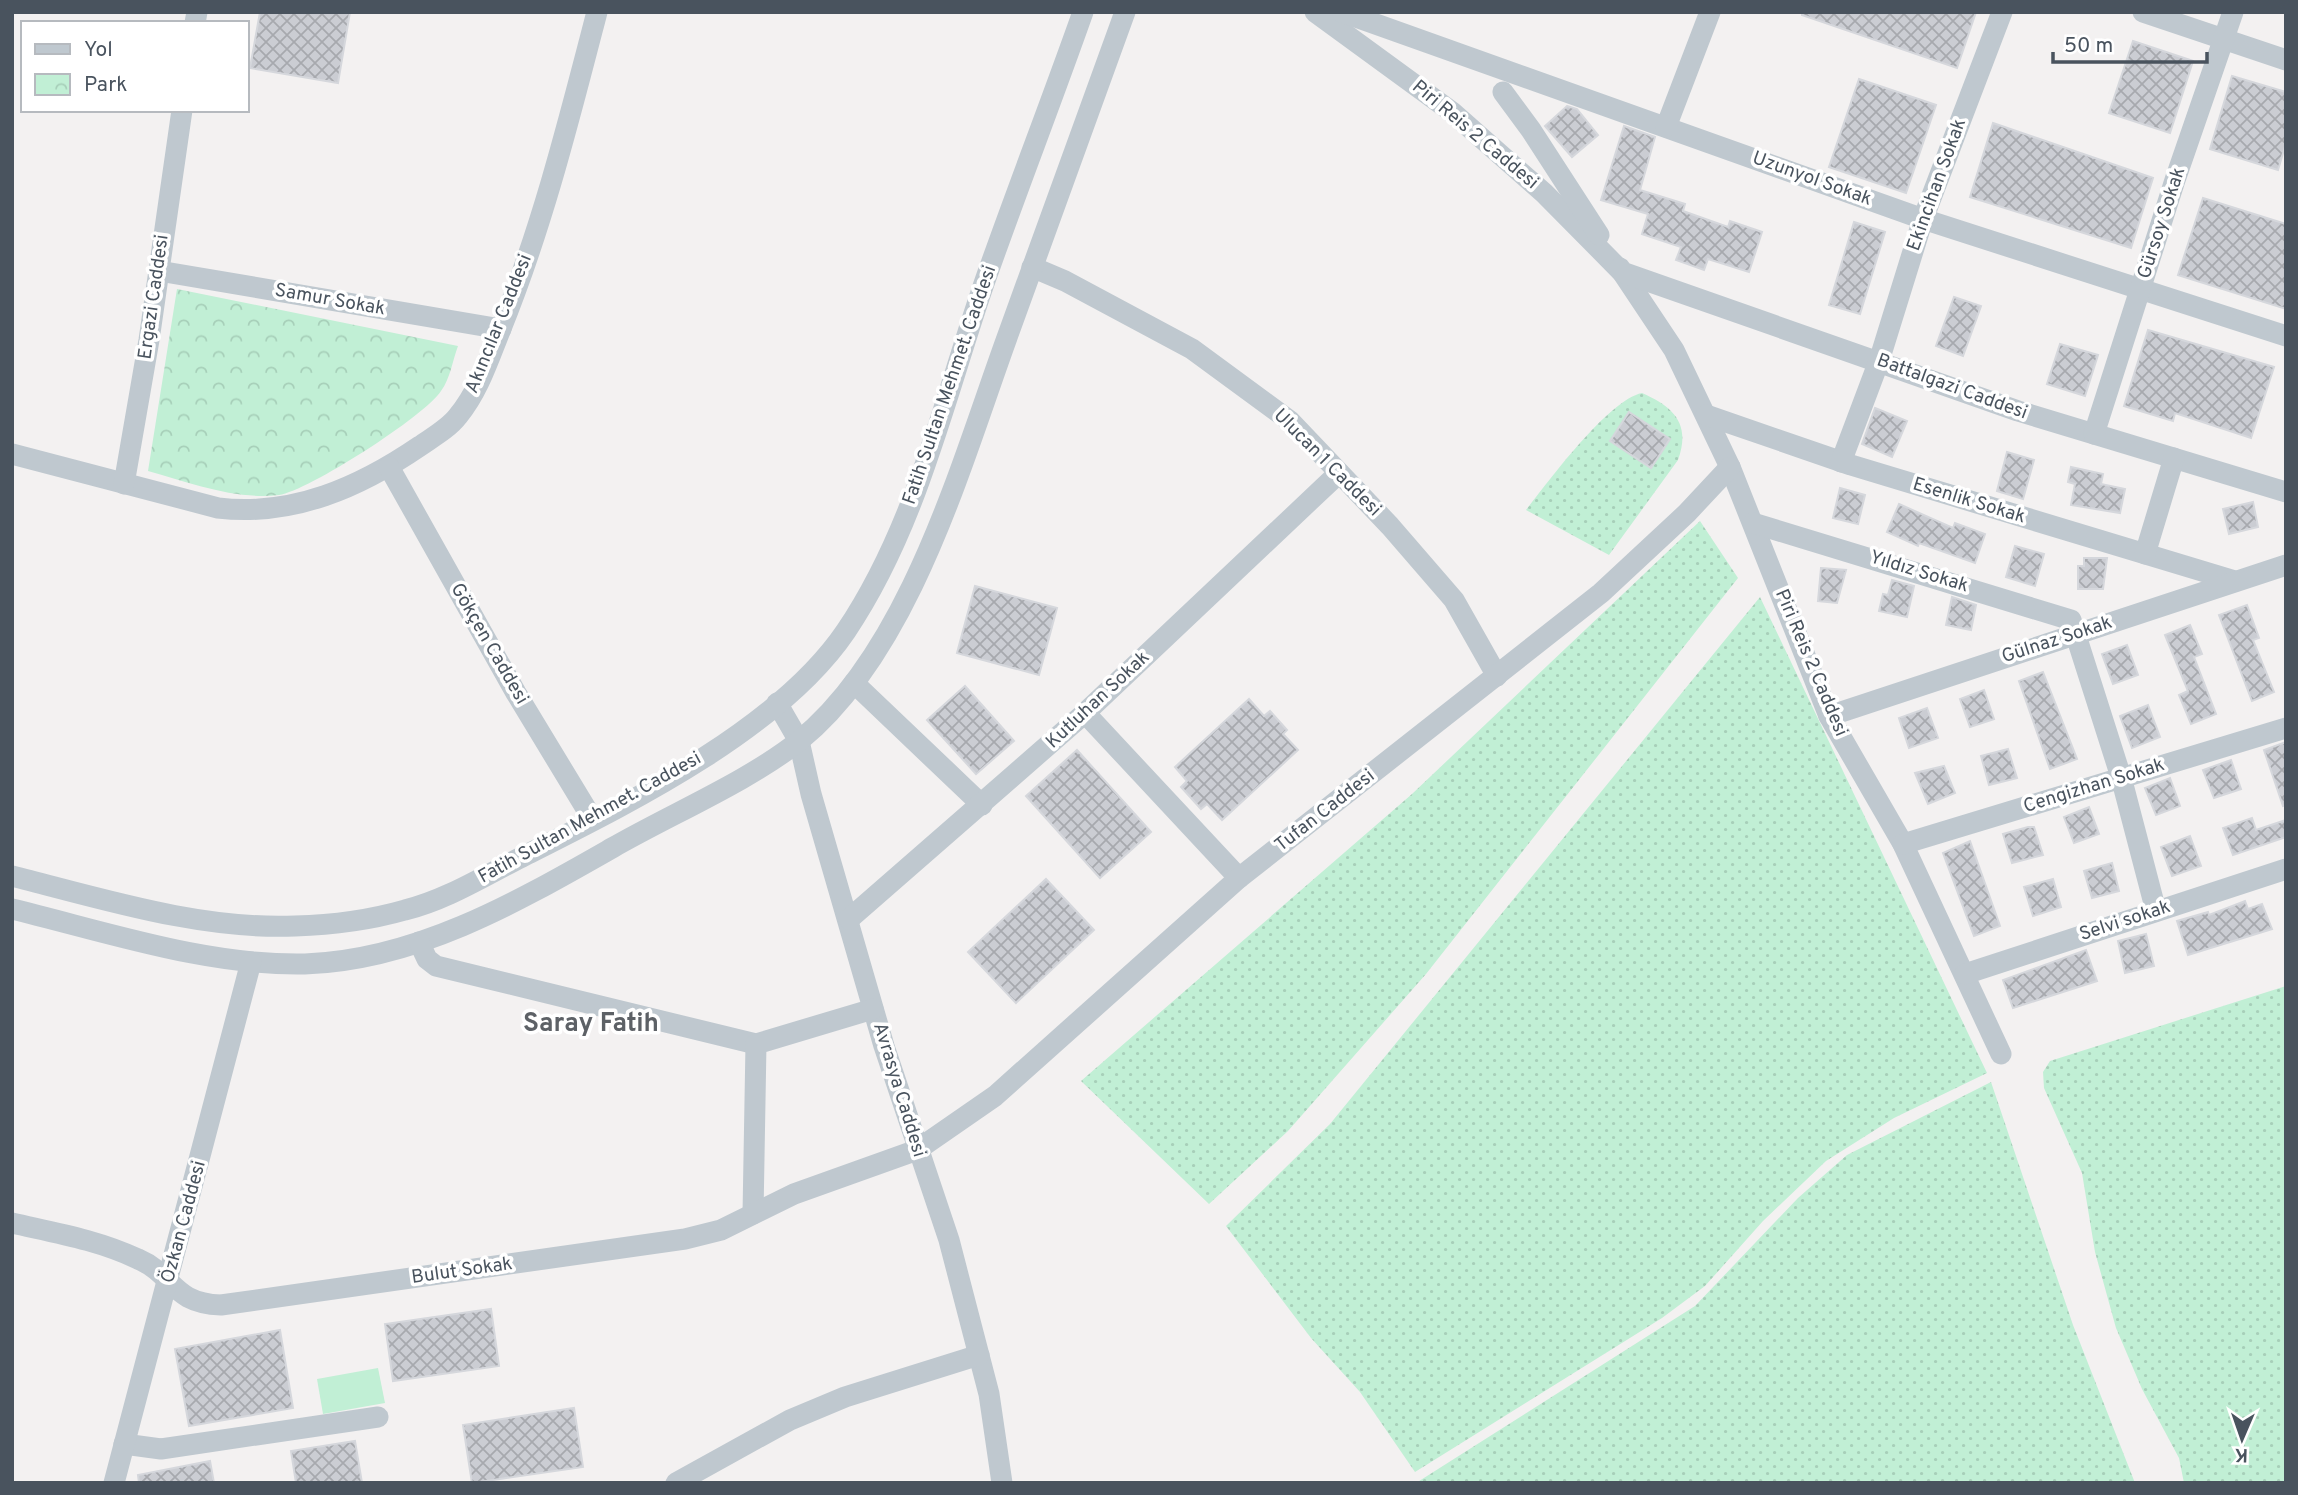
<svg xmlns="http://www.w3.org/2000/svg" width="2298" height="1495" viewBox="0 0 2298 1495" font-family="Overpass,sans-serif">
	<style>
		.grass { fill: url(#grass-dots) }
		.park { fill: url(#park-crowns) }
		.pitch { fill: #c1efd5 }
		.building { fill: url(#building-cross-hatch); stroke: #d5d7dc; stroke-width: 2 }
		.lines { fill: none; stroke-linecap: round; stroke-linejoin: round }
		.minor { stroke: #bfc8cf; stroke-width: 21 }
		.labels { text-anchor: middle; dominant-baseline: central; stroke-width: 7; stroke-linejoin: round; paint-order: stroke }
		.street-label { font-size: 19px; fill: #49535e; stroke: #fff }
		.district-label { font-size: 26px; font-weight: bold; fill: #5d6166; stroke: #fff }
	</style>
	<defs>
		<pattern id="grass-dots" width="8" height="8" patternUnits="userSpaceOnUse" patternTransform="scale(1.75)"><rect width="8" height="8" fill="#c1efd5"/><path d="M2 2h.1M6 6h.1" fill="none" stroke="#a7cfb9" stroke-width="1.8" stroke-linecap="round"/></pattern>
		<pattern id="park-crowns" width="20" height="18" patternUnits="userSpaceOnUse" patternTransform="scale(1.75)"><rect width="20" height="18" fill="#c1efd5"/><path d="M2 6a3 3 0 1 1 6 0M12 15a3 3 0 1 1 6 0" fill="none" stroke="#a7cfb9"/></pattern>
		<pattern id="building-cross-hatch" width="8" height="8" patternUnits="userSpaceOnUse" patternTransform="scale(1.75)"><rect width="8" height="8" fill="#cbcdd3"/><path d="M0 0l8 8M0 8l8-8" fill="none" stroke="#a7a9ae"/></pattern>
	</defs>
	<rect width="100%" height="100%" fill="#f3f1f1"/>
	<g class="grass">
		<path d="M 1642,393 C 1674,407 1691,424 1678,460 L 1609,555 L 1526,510 C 1549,481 1608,400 1642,393 Z"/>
		<path d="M 1700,521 L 1738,578 L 1426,974 L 1288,1131 L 1209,1204 L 1081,1081 L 1412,794 Z"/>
		<path d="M 1760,597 L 1987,1073 L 1894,1118 L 1826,1161 L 1763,1221 L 1705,1286 L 1662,1318 L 1415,1472 L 1360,1392 L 1311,1338 L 1226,1226 L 1330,1124 Z"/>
		<path d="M 2286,986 L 2286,1483 L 2184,1483 L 2179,1458 L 2142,1389 L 2116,1328 L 2095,1252 L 2082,1173 L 2044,1088 L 2043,1072 L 2050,1061 Z"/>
		<path d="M 1991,1082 L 2073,1325 L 2135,1483 L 1416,1483 L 1695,1306 L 1798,1198 L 1847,1155 Z"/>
	</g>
	<path class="park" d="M 177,289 L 458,346 C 453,359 450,379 441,391 C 425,416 308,491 279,495 C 235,500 190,483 148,471 Z"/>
	<path class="pitch" d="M 378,1368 L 385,1403 L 323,1414 L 317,1379 Z"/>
	<g class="building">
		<path d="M 260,12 L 350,12 L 338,83 L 250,68 Z"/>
		<path d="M 1802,12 L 1976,12 L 1957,68 L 1802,15 Z"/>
		<path d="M 2133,41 L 2193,61 L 2170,133 L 2109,113 Z"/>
		<path d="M 2232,76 L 2286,92 L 2286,143 L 2278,170 L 2210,149 Z"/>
		<path d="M 1859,79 L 1936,105 L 1906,193 L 1829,167 Z"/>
		<path d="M 1567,106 L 1577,109 L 1598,135 L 1572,157 L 1545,126 Z"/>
		<path d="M 1993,123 L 2153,178 L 2131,248 L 1970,197 Z"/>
		<path d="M 1624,126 L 1655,137 L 1640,190 L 1685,204 L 1683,211 L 1728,227 L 1730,221 L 1762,232 L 1749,272 L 1708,259 L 1704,270 L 1676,260 L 1681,247 L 1642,234 L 1648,214 L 1601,200 Z"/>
		<path d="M 2203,198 L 2286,224 L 2286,309 L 2178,275 Z"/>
		<path d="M 1854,222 L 1885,232 L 1860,314 L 1829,305 Z"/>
		<path d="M 1954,297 L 1981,306 L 1963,356 L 1936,346 Z"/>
		<path d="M 2148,330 L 2274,367 L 2251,438 L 2175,413 L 2173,421 L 2124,406 Z"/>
		<path d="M 2060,344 L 2098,355 L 2085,396 L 2047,384 Z"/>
		<path d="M 1875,408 L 1907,421 L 1892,457 L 1862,444 Z"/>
		<path d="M 1629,412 L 1670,439 L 1651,468 L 1610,441 Z"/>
		<path d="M 2007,452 L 2034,460 L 2023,499 L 1997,491 Z"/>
		<path d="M 2071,467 L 2103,474 L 2101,484 L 2125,489 L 2120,513 L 2071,505 L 2075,484 L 2068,482 Z"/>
		<path d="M 1840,488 L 1865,495 L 1858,524 L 1833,518 Z"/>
		<path d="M 2253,502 L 2258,527 L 2229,534 L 2223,509 Z"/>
		<path d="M 1899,504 L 1953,528 L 1955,523 L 1985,534 L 1975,563 L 1919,543 L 1918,546 L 1887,532 Z"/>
		<path d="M 2015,546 L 2044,554 L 2035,586 L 2006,577 Z"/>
		<path d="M 2084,558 L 2107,558 L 2103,589 L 2078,589 L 2078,566 L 2084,566 Z"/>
		<path d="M 1821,568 L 1846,570 L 1837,603 L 1818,601 Z"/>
		<path d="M 1892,580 L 1914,586 L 1907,617 L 1879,611 L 1883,594 L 1888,595 Z"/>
		<path d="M 975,586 L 1057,608 L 1039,675 L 957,653 Z"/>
		<path d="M 1952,597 L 1976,605 L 1971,630 L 1946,625 Z"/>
		<path d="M 2247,605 L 2259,638 L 2253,640 L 2274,692 L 2252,701 L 2219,615 Z"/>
		<path d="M 2190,625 L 2202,654 L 2194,657 L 2216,714 L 2191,724 L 2179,695 L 2188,691 L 2165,635 Z"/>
		<path d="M 2127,645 L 2138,675 L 2113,684 L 2102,654 Z"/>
		<path d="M 2043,672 L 2077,759 L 2050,769 L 2019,681 Z"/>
		<path d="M 965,686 L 1014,741 L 976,774 L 927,720 Z"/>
		<path d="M 1984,690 L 1994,719 L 1970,727 L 1960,699 Z"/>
		<path d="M 1249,699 L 1264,716 L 1270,711 L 1287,730 L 1283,734 L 1298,750 L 1222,820 L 1207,804 L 1201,809 L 1181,787 L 1187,781 L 1175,767 Z"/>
		<path d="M 2148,705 L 2160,737 L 2132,748 L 2120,716 Z"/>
		<path d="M 1927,708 L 1938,738 L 1909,748 L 1899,718 Z"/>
		<path d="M 2286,742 L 2286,805 L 2283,806 L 2264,750 Z"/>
		<path d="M 2008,749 L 2017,778 L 1989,785 L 1981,756 Z"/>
		<path d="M 1077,750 L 1151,832 L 1100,878 L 1026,796 Z"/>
		<path d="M 2231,760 L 2241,789 L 2214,798 L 2203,770 Z"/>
		<path d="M 1944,766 L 1955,793 L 1928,804 L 1915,773 Z"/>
		<path d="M 2170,778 L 2180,806 L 2156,815 L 2145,788 Z"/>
		<path d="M 2089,807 L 2099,834 L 2074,843 L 2064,817 Z"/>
		<path d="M 2252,818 L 2256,830 L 2286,820 L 2286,837 L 2233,855 L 2223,828 Z"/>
		<path d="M 2028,827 L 2034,827 L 2043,855 L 2012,863 L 2003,834 Z"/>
		<path d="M 2190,836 L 2201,866 L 2172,876 L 2161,847 Z"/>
		<path d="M 1970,841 L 2000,926 L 1974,936 L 1943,853 Z"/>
		<path d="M 2112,863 L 2119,891 L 2092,898 L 2084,871 Z"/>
		<path d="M 1046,879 L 1094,930 L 1016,1003 L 968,952 Z"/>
		<path d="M 2053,879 L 2061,907 L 2033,916 L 2024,887 Z"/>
		<path d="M 2245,901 L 2248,909 L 2262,904 L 2272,929 L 2188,955 L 2177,921 L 2208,912 L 2209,915 Z"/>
		<path d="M 2146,934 L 2154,966 L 2125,973 L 2118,941 Z"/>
		<path d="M 2086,950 L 2097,981 L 2013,1008 L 2003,980 Z"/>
		<path d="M 491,1309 L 499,1366 L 393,1381 L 385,1324 Z"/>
		<path d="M 280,1330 L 293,1408 L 189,1426 L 175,1349 Z"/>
		<path d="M 574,1408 L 583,1467 L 472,1483 L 463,1425 Z"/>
		<path d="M 355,1441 L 362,1483 L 296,1483 L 291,1451 Z"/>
		<path d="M 210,1461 L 214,1483 L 139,1483 L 138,1475 Z"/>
	</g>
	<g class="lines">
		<g class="minor">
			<path d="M 1315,12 L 1452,112 L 1544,193 L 1622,272 L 1674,350 L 1730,467 L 1829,716 L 1903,844 L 2001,1054"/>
			<path d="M 1342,12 L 1923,219 L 2286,336"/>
			<path d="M 2143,12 L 2286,60"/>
			<path d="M 195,23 L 197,12"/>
			<path d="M 1503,92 L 1531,130 L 1599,235"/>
			<path d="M 1666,127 L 1710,12"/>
			<path d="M 1032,267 L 1065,281 L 1192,349 L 1290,421 L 1390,526 L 1454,600 L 1497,676"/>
			<path d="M 1620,268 L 1622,272 L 2018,411 L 2286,492"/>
			<path d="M 159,271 L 501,329"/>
			<path d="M 1706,415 L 1851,465 L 2235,581"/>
			<path d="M 2094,434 L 2175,180 L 2233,12"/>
			<path d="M 12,454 L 218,508 C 293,517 360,487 420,446 C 433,437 449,428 458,416 C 478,392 488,361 500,331 C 542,228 569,120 597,12"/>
			<path d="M 1841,462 L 1879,361 L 1923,219 L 2002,12"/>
			<path d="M 389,467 L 516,693 L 593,820"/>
			<path d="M 124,484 L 149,340 L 182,110"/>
			<path d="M 1753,523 L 2071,620 L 2121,777 L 2156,911"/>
			<path d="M 2145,554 L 2174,458"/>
			<path d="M 854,683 L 982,805"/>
			<path d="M 777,703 L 799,741 L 811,794 L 884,1046 L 949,1240 L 989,1394 L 1002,1483"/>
			<path d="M 1085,713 L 1239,878"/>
			<path d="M 1829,716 L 2286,565"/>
			<path d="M 1903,844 L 2286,728"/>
			<path d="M 12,876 C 103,899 201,930 295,926 C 331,925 370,920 405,910 C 446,900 484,876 522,857 C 627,804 779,730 846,631 C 918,524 945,394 987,275 C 1018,187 1052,100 1083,12"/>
			<path d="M 12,909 C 107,932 207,966 305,964 C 417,960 517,902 612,848 C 669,815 749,781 799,741 C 911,650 961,463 1009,332 C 1047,225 1087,119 1125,12"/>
			<path d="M 849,919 L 1085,713 L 1339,473"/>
			<path d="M 419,942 L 427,959 L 436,966 L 756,1044"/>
			<path d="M 1965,974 L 2286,869"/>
			<path d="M 753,1214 L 756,1044 L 873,1009"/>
			<path d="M 12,1223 C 56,1233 98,1240 138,1259 C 175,1275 171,1303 221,1305 L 685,1239 L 721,1230 L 794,1194 L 917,1150 L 995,1096 L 1239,878 L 1601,593 L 1687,513 L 1730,467"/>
			<path d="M 124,1444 L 161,1449 L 378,1417"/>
			<path d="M 114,1483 L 251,962"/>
			<path d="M 676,1483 L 790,1420 L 845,1397 L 979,1355"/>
		</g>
	</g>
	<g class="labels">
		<g class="street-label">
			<text transform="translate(1475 135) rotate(40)">Piri Reis 2 Caddesi</text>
			<text transform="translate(1812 179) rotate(20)">Uzunyol Sokak</text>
			<text transform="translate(1937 185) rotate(-70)">Ekincihan Sokak</text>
			<text transform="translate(2162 223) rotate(-72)">Gürsoy Sokak</text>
			<text transform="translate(154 297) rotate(-82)">Ergazi Caddesi</text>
			<text transform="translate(330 300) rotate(10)">Samur Sokak</text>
			<text transform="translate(499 324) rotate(-68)">Akıncılar Caddesi</text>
			<text transform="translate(950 385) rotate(-71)">Fatih Sultan Mehmet. Caddesi</text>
			<text transform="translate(1952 387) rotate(20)">Battalgazi Caddesi</text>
			<text transform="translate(1327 463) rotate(45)">Ulucan 1 Caddesi</text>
			<text transform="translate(1969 501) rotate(17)">Esenlik Sokak</text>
			<text transform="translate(1919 572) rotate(17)">Yıldız Sokak</text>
			<text transform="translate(2057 640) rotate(-18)">Gülnaz Sokak</text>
			<text transform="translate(489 644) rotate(60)">Gökçen Caddesi</text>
			<text transform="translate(1811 663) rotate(67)">Piri Reis 2 Caddesi</text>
			<text transform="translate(1098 700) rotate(-43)">Kutluhan Sokak</text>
			<text transform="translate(2094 786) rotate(-17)">Cengizhan Sokak</text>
			<text transform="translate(1325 811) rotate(-38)">Tufan Caddesi</text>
			<text transform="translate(590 818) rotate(-29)">Fatih Sultan Mehmet. Caddesi</text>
			<text transform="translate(2125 921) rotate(-18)">Selvi sokak</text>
			<text transform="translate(899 1090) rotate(73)">Avrasya Caddesi</text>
			<text transform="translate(184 1222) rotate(-75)">Özkan Caddesi</text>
			<text transform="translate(462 1271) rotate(-8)">Bulut Sokak</text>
		</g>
		<g class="district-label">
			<text x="591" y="1024">Saray Fatih</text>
		</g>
	</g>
	<rect width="2298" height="1495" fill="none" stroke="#49535e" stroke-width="28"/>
	<rect x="21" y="21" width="228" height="91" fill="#ffffff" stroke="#b6babf" stroke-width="2"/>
	<rect x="35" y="44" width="35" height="10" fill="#bfc8cf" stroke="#b6babf" stroke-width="2"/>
	<text x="84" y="56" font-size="21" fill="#49535e">Yol</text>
	<rect x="35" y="74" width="35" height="21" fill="url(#park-crowns)" stroke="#b6babf" stroke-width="2"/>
	<text x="84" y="91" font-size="21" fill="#49535e">Park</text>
	<g transform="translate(2242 1439) rotate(182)" stroke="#ffffff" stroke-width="5" paint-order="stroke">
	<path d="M0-5L12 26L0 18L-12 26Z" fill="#49535e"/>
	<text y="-10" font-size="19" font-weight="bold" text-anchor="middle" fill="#49535e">K</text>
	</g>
	<path d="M2053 52v10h154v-10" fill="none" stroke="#49535e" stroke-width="3.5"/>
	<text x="2064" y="52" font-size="21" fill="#49535e" stroke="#ffffff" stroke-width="5" paint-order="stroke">50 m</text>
</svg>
